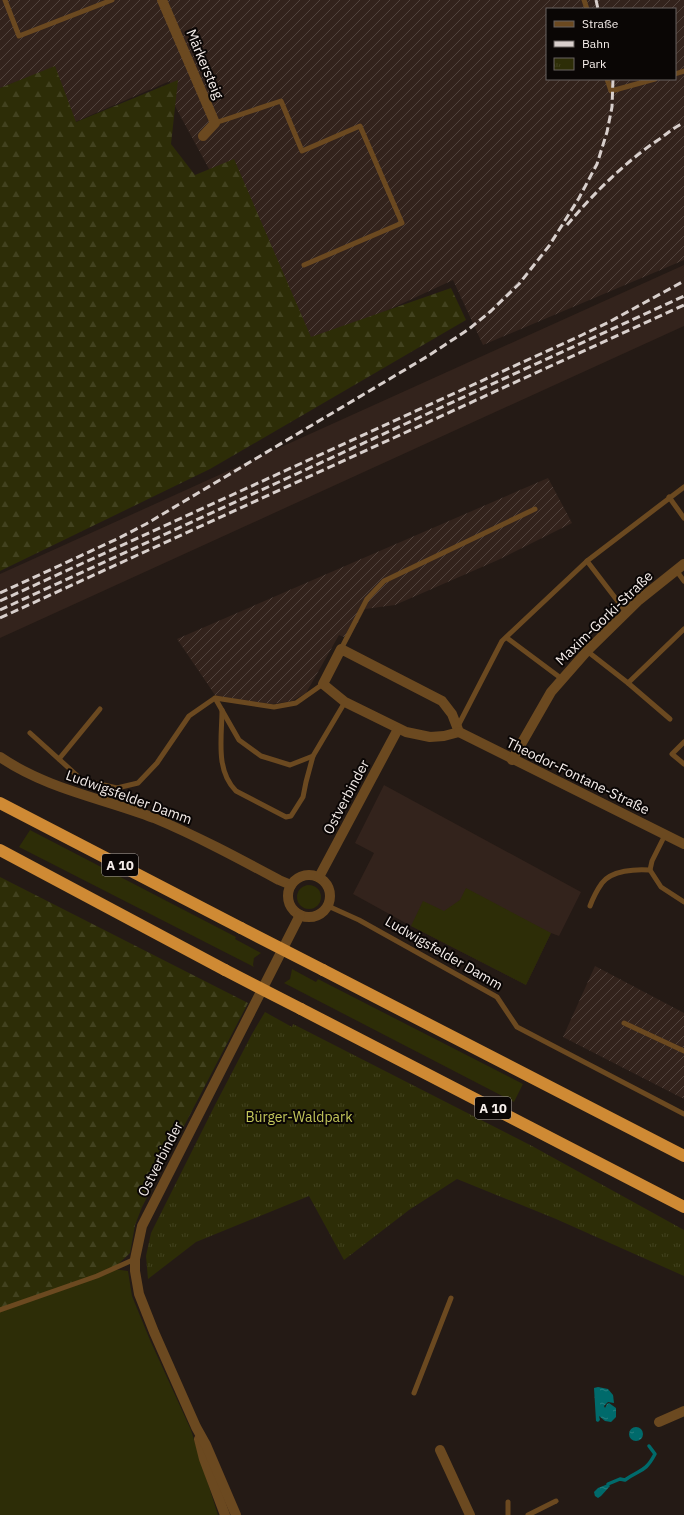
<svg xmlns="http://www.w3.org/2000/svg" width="684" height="1515" viewBox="0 0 684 1515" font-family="'IBM Plex Sans',sans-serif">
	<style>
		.built { fill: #33231c }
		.industrial { fill: url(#industrial-furrows); fill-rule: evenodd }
		.grass { fill: #2d2d07 }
		.forest { fill: url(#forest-firs) }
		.park { fill: url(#park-tufts) }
		.water { fill: url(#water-ripples) }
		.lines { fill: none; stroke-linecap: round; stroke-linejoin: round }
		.stream { stroke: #006a6b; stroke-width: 3.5 }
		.service { stroke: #6b4920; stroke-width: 5 }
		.minor { stroke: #6b4920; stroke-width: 10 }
		.motorway { stroke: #cf8a34; stroke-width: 12 }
		.rail { stroke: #d8cfcc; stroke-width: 3; stroke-dasharray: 8 4; stroke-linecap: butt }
		.motorway-bridge { stroke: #cf8a34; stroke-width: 12 }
		.labels { text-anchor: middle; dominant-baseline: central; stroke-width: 4; stroke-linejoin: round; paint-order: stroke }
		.shield { fill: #0a0605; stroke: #aea8a5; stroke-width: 1 }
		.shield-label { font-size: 13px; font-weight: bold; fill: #f5edea }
		.street-label { font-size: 14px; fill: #f5edea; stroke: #0a0605 }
		.park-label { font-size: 14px; fill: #c4c75b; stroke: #0a0605 }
	</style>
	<defs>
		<pattern id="industrial-furrows" width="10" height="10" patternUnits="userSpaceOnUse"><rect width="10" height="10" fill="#33231c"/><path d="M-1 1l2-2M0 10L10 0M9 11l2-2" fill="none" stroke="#51433d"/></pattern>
		<pattern id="forest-firs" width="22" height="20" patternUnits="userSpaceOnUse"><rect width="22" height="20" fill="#2d2d07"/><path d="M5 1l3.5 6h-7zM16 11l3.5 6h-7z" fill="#42421f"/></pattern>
		<pattern id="park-tufts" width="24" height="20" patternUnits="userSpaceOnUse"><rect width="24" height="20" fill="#2d2d07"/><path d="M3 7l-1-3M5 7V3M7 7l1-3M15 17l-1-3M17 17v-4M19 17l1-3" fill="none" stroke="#42421f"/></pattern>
		<pattern id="water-ripples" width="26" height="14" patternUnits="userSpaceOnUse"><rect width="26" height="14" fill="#006a6b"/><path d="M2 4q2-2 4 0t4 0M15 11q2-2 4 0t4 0" fill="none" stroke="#268080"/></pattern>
	</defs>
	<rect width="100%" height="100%" fill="#241a15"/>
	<g class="built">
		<path d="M 684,265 L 684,326 L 0,638 L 0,574 Z"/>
		<path d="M 384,785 L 581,892 L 559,936 L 551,933 L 526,985 L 411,926 L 353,894 L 374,853 L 355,843 Z"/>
	</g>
	<g class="industrial">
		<path d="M 0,0 L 684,0 L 684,260 L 483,345 L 453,280 L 306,348 L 169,95 L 170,81 L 75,122 L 55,67 L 0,88 ZM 547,9 L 675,9 L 675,79 L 547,79 Z"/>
		<path d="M 548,478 L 572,523 L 498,560 L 395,605 L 365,609 L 349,639 L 339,635 L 306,693 L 292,701 L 272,704 L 217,698 L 177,639 Z"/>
		<path d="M 595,966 L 684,1013 L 684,1099 L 563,1037 Z"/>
	</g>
	<g class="grass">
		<path d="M 30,830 L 236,937 L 235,939 L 261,953 L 254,958 L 253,965 L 254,967 L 19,847 Z"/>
		<circle cx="309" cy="897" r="12"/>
		<path d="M 466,888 L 551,933 L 526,985 L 411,926 L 423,901 L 444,911 L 460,900 Z"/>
		<path d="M 292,969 L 316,982 L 318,979 L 523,1084 L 514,1102 L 284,983 L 290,979 Z"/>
		<path d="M 113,1269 L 128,1271 L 132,1296 L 150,1340 L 191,1430 L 218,1515 L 0,1515 L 0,1310 Z"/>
	</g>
	<g class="forest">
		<path d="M 55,66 L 76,122 L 178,80 L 171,144 L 195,175 L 234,159 L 311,337 L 451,288 L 466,320 L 210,469 L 0,571 L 0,88 Z"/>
		<path d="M 0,877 L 248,1003 L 142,1207 L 135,1225 L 130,1253 L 113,1269 L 0,1310 Z"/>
	</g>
	<path class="park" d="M 265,1012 L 292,1027 L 293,1024 L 532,1146 L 684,1230 L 684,1276 L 556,1219 L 457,1179 L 409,1210 L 344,1260 L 309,1196 L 196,1242 L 148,1279 L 146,1256 L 151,1233 L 215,1105 L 252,1034 Z"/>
	<g class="water">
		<path d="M 598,1387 L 608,1389 L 613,1395 L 614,1403 L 608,1402 L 604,1406 L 605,1408 L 607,1404 L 609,1403 L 616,1408 L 616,1417 L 611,1422 L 605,1421 L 599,1416 L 600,1420 L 598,1422 L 596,1421 L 594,1388 Z"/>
		<circle cx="636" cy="1434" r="7"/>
		<path d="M 608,1484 L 610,1486 L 601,1496 L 598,1498 L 595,1496 L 594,1492 L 598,1488 Z"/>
	</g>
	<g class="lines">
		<path class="stream" d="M 608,1484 L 620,1479 L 625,1480 C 640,1469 645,1473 655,1454 L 649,1446"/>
		<g class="service">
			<path d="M 5,0 L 19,36 L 112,0"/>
			<path d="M 584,0 L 587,9"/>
			<path d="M 675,74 L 684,71"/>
			<path d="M 607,79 L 611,91 L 655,79"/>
			<path d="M 215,123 L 281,101 L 302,151 L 360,126 L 402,223 L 304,265"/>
			<path d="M 669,497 L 684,518"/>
			<path d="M 587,561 L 626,612"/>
			<path d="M 676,570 L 684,581"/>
			<path d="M 507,638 L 562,679"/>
			<path d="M 341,649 L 367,599 L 384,581 L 535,509"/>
			<path d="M 587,651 L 628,683 L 670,719"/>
			<path d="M 628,683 L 684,629"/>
			<path d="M 215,698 L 239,740 L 261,756 L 290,765 L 313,756 L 345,702"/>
			<path d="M 222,710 C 222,737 215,770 236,791 L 286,817 L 291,816 L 303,797 L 306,782 L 313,756"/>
			<path d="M 458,726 L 502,641 L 587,561 L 684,487"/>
			<path d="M 30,733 L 82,780 L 117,788 L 138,783 L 157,763 L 189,716 L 215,698 L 274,707 L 296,703 L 323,684"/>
			<path d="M 684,742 L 672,754 L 684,764"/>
			<path d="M 59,759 L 100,709"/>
			<path d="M 665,835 L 652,861 L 650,870 L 661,887 L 684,902"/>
			<path d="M 328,906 L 359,920 L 497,997 L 517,1027 L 684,1114"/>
			<path d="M 590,906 C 593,898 597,890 602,883 C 612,870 636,869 650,870"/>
			<path d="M 624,1023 L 684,1051"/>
			<path d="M 0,1310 L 97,1276 L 135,1259"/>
			<path d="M 414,1393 L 451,1298"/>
			<path d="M 508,1515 L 508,1502"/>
			<path d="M 528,1515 L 556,1501"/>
		</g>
		<g class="minor">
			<path d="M 162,0 L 215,123 L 203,136"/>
			<path d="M 341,649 L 442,701 L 452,714 L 459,732 L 444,736 L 430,737 L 406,732 L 345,702 L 323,684 Z"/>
			<path d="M 459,732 L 684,844"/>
			<path d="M 0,757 C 47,789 102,798 154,818 C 197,836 238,858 279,880 L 291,885"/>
			<path d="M 512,760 L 551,692 L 587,651 L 639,600 L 684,564"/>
			<circle cx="309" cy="896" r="21"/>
			<path d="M 319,877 L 398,729"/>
			<path d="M 659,1422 L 684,1411"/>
			<path d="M 199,1439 L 204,1459 L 225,1515"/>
			<path d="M 440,1450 L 470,1515"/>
			<path d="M 236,1515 L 206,1445 L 196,1427 L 154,1332 L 139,1294 L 135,1271 L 135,1259 L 142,1226 L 300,915"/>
		</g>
		<g class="motorway">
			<path d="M 0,803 L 241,928"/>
			<path d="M 0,850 L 225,970"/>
			<path d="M 323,970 L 684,1156"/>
			<path d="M 301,1009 L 684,1207"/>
		</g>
		<g class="rail">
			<path d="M 596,0 L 598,9"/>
			<path d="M 567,225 C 594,193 624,163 658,140 C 667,134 674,127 684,123"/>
			<path d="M 0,593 L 117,539 L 146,524 L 428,356 L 469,329 L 491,311 L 519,284 L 549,246 L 579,198 L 597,164 L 607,132 L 612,107 L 613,79"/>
			<path d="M 0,601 L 582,335 L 609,322 L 684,281"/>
			<path d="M 0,610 L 684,296"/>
			<path d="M 0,618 L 684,305"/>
		</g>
		<g class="motorway-bridge">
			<path d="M 241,928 L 323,970"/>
			<path d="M 225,970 L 301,1009"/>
		</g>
	</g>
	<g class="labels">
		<g class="shield">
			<rect x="102" y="854" width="36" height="22" rx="3"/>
			<rect x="475" y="1097" width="36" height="22" rx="3"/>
		</g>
		<g class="shield-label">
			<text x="120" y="865">A 10</text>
			<text x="493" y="1108">A 10</text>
		</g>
		<g class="street-label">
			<text transform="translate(205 64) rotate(67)">Märkersteig</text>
			<text transform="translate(604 618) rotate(-44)">Maxim-Gorki-Straße</text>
			<text transform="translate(578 776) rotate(26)">Theodor-Fontane-Straße</text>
			<text transform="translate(129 797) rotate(20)">Ludwigsfelder Damm</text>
			<text transform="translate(346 797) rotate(-62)">Ostverbinder</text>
			<text transform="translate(444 953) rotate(30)">Ludwigsfelder Damm</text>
			<text transform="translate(160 1159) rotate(-63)">Ostverbinder</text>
		</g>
		<g class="park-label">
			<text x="299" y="1117">Bürger-Waldpark</text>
		</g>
	</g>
	<rect x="546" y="8" width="130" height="72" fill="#0a0605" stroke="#686261"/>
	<rect x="554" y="21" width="20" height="6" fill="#6b4920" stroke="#686261"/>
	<text x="582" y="28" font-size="12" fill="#f5edea">Straße</text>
	<rect x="554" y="41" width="20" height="6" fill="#d8cfcc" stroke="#686261"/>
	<text x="582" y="48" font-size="12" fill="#f5edea">Bahn</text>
	<rect x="554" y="58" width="20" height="12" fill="url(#park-tufts)" stroke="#686261"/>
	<text x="582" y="68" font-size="12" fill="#f5edea">Park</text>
</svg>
